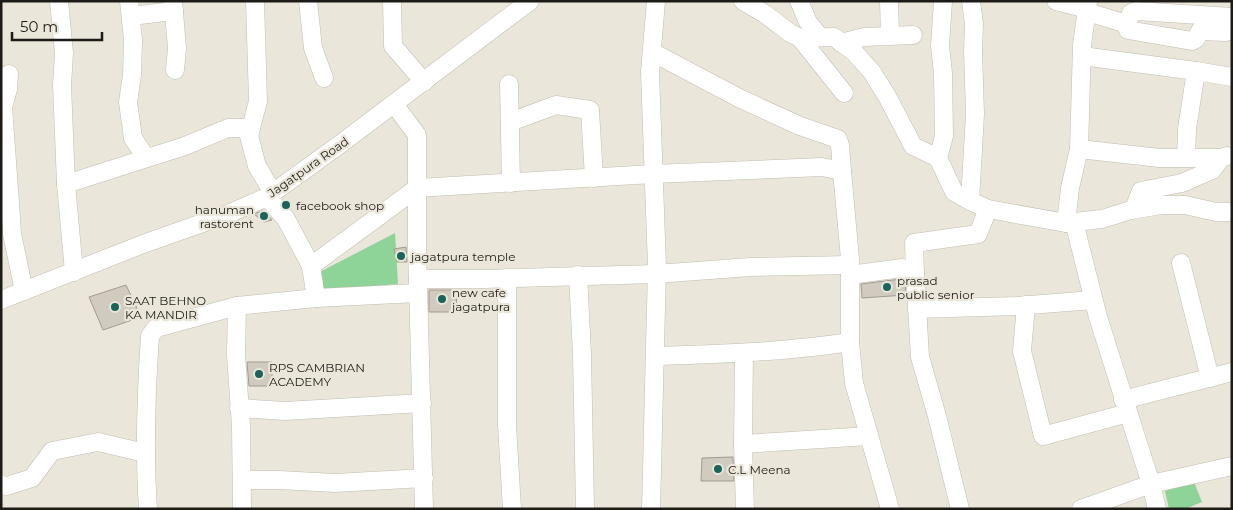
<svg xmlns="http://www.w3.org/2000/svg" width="1233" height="510" viewBox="0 0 1233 510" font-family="Montserrat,sans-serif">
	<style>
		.green { fill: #8ed397 }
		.building { fill: #d0cabf; stroke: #a19b91 }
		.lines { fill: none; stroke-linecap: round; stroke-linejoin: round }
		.minor-casing { stroke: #c2bcb1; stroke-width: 19 }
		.minor { stroke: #fff; stroke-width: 18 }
		.poi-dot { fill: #1a645c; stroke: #ebe6da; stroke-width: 2 }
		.labels { text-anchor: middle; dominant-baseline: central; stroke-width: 4.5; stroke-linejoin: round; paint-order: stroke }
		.street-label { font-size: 12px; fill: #1d1b17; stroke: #ebe6da }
		.poi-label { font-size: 12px; fill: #1d1b17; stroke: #ebe6da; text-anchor: start }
	</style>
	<rect width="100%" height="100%" fill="#ebe6da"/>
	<g class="green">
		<path d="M 395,233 L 398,284 L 318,291 L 314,275 Z"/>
		<path d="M 1194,482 L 1202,502 L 1185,509 L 1169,509 L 1165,491 Z"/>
	</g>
	<g class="building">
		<path d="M 264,210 L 272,220 L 264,222 L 254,214 Z"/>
		<path d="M 406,247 L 407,262 L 397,262 L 394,249 Z"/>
		<path d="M 901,279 L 905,280 L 906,295 L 862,298 L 861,284 Z"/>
		<path d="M 126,285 L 141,317 L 103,330 L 89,297 Z"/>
		<path d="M 429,290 L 457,290 L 456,312 L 429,312 Z"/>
		<path d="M 247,362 L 272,362 L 272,386 L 249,386 Z"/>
		<path d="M 733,457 L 734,481 L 701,481 L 702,458 Z"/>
	</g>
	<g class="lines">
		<g class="minor-casing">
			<g id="minor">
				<path d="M 59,1 L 64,53 L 62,85 L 66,184 L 74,272"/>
				<path d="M 129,1 L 133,40 L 132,75 L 128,102 L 133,138 L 146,158"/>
				<path d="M 173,1 L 177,48 L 175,70"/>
				<path d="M 255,1 L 258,101 L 249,136 L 257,166 L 273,193"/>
				<path d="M 308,1 L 313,48 L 324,78"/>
				<path d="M 392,1 L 393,46 L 424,82"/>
				<path d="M 743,1 L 765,14 L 790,33 L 800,38 L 834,37 L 854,52 L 872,72 L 888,98 L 913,146 L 938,158 L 954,192 L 970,201 L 988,209 L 1066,223 L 1102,219 L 1131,210 L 1161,205 L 1185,205 L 1216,212 L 1232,212"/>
				<path d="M 799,1 L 808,22 L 820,37"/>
				<path d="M 889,1 L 890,35"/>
				<path d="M 1056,1 L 1087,9"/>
				<path d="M 1087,12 L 1127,24 L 1128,30 L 1192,41 L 1196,39 L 1200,31 L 1226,32 L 1232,30"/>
				<path d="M 131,16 L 174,11"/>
				<path d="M 1127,24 L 1131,13 L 1136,11 L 1232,17"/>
				<path d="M 800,38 L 844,93"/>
				<path d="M 841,43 L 864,37 L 913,35"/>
				<path d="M 652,52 L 739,98 L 800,126 L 838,139 L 840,145 L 842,171"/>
				<path d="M 1082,56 L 1196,71 L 1187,129 L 1186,157"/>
				<path d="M 1196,71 L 1232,77"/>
				<path d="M 9,74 L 8,89 L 3,107 L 10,203 L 12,234 L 24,291"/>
				<path d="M 509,84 L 511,183"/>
				<path d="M 394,104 L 417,135 L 417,247 L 424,509"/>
				<path d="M 510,122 L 556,105 L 590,110 L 594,178"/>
				<path d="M 1079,149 L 1160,158 L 1221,158"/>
				<path d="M 938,158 L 944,136 L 943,73 L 940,46 L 943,1"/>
				<path d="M 66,184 L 185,146 L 228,128 L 251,128"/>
				<path d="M 267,197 L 286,219 L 311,266 L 316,298"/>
				<path d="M 970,201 L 975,114 L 973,51 L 974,24 L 971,1"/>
				<path d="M 1134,209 L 1141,191 L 1182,183 L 1212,170 L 1221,158 L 1227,156"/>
				<path d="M 1074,222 L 1098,317 L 1151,484 L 1157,509"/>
				<path d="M 1066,223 L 1070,188 L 1079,149 L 1082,45 L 1088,1"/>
				<path d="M 1181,263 L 1210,378"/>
				<path d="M 311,266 L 417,188 L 653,174 L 822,167 L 842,171 L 850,259 L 850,342 L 854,383 L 890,509"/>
				<path d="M 915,273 L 914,243 L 978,234 L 988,209"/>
				<path d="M 578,275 L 582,354 L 585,509"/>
				<path d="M 850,275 L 902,268 L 915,273 L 920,357 L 937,416 L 960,509"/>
				<path d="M 507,278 L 507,425 L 512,509"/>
				<path d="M 418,279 L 484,279 L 656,274 L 750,267 L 850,265"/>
				<path d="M 1,300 L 143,244 L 228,214 L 267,197 L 339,145 L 530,1"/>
				<path d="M 1026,305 L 1022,351 L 1043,436 L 1128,413"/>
				<path d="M 917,309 L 1017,306 L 1093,300"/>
				<path d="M 744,354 L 743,444 L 745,509"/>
				<path d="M 656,356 C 721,354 785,352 850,342"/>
				<path d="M 1123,400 L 1232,372"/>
				<path d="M 239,408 L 285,411 L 422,403"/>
				<path d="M 743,444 L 869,436"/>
				<path d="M 242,480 L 279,480 L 335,483 L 424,478"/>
				<path d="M 1,485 L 7,486 L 32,478 L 52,451 L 98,442 L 145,453"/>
				<path d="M 148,509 C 144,451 146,394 150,336 L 156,328 L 237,306"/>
				<path d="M 242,509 L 241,426 L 236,355 L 237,306 L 316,298 L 418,293"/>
				<path d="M 651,509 L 657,267 L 650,72 L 656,1"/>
				<path d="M 1081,509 L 1151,484 L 1232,466"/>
			</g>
		</g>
		<use href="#minor" class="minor"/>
	</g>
	<g class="poi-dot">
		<circle cx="286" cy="205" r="5"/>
		<circle cx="264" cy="216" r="5"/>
		<circle cx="401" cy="256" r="5"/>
		<circle cx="887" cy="287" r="5"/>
		<circle cx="442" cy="299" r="5"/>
		<circle cx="115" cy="307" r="5"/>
		<circle cx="259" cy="374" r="5"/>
		<circle cx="718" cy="469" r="5"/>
	</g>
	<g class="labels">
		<g class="street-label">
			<text transform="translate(308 167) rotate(-35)">Jagatpura Road</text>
		</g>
		<g class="poi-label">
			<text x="296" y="205">facebook shop</text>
			<text x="254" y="209" text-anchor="end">hanuman<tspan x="254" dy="14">rastorent</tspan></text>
			<text x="411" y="256">jagatpura temple</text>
			<text x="897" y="280">prasad<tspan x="897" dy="14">public senior</tspan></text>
			<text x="452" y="292">new cafe<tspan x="452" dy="14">jagatpura</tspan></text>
			<text x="125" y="300">SAAT BEHNO<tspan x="125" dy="14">KA MANDIR</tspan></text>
			<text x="269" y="367">RPS CAMBRIAN<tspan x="269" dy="14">ACADEMY</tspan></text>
			<text x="728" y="469">C.L Meena</text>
		</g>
	</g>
	<rect width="1233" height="510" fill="none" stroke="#1d1b17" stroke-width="5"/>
	<path d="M12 32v8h90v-8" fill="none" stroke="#1d1b17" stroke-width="2.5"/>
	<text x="20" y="32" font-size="15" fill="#1d1b17" stroke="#ebe6da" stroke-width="4" paint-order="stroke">50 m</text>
</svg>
